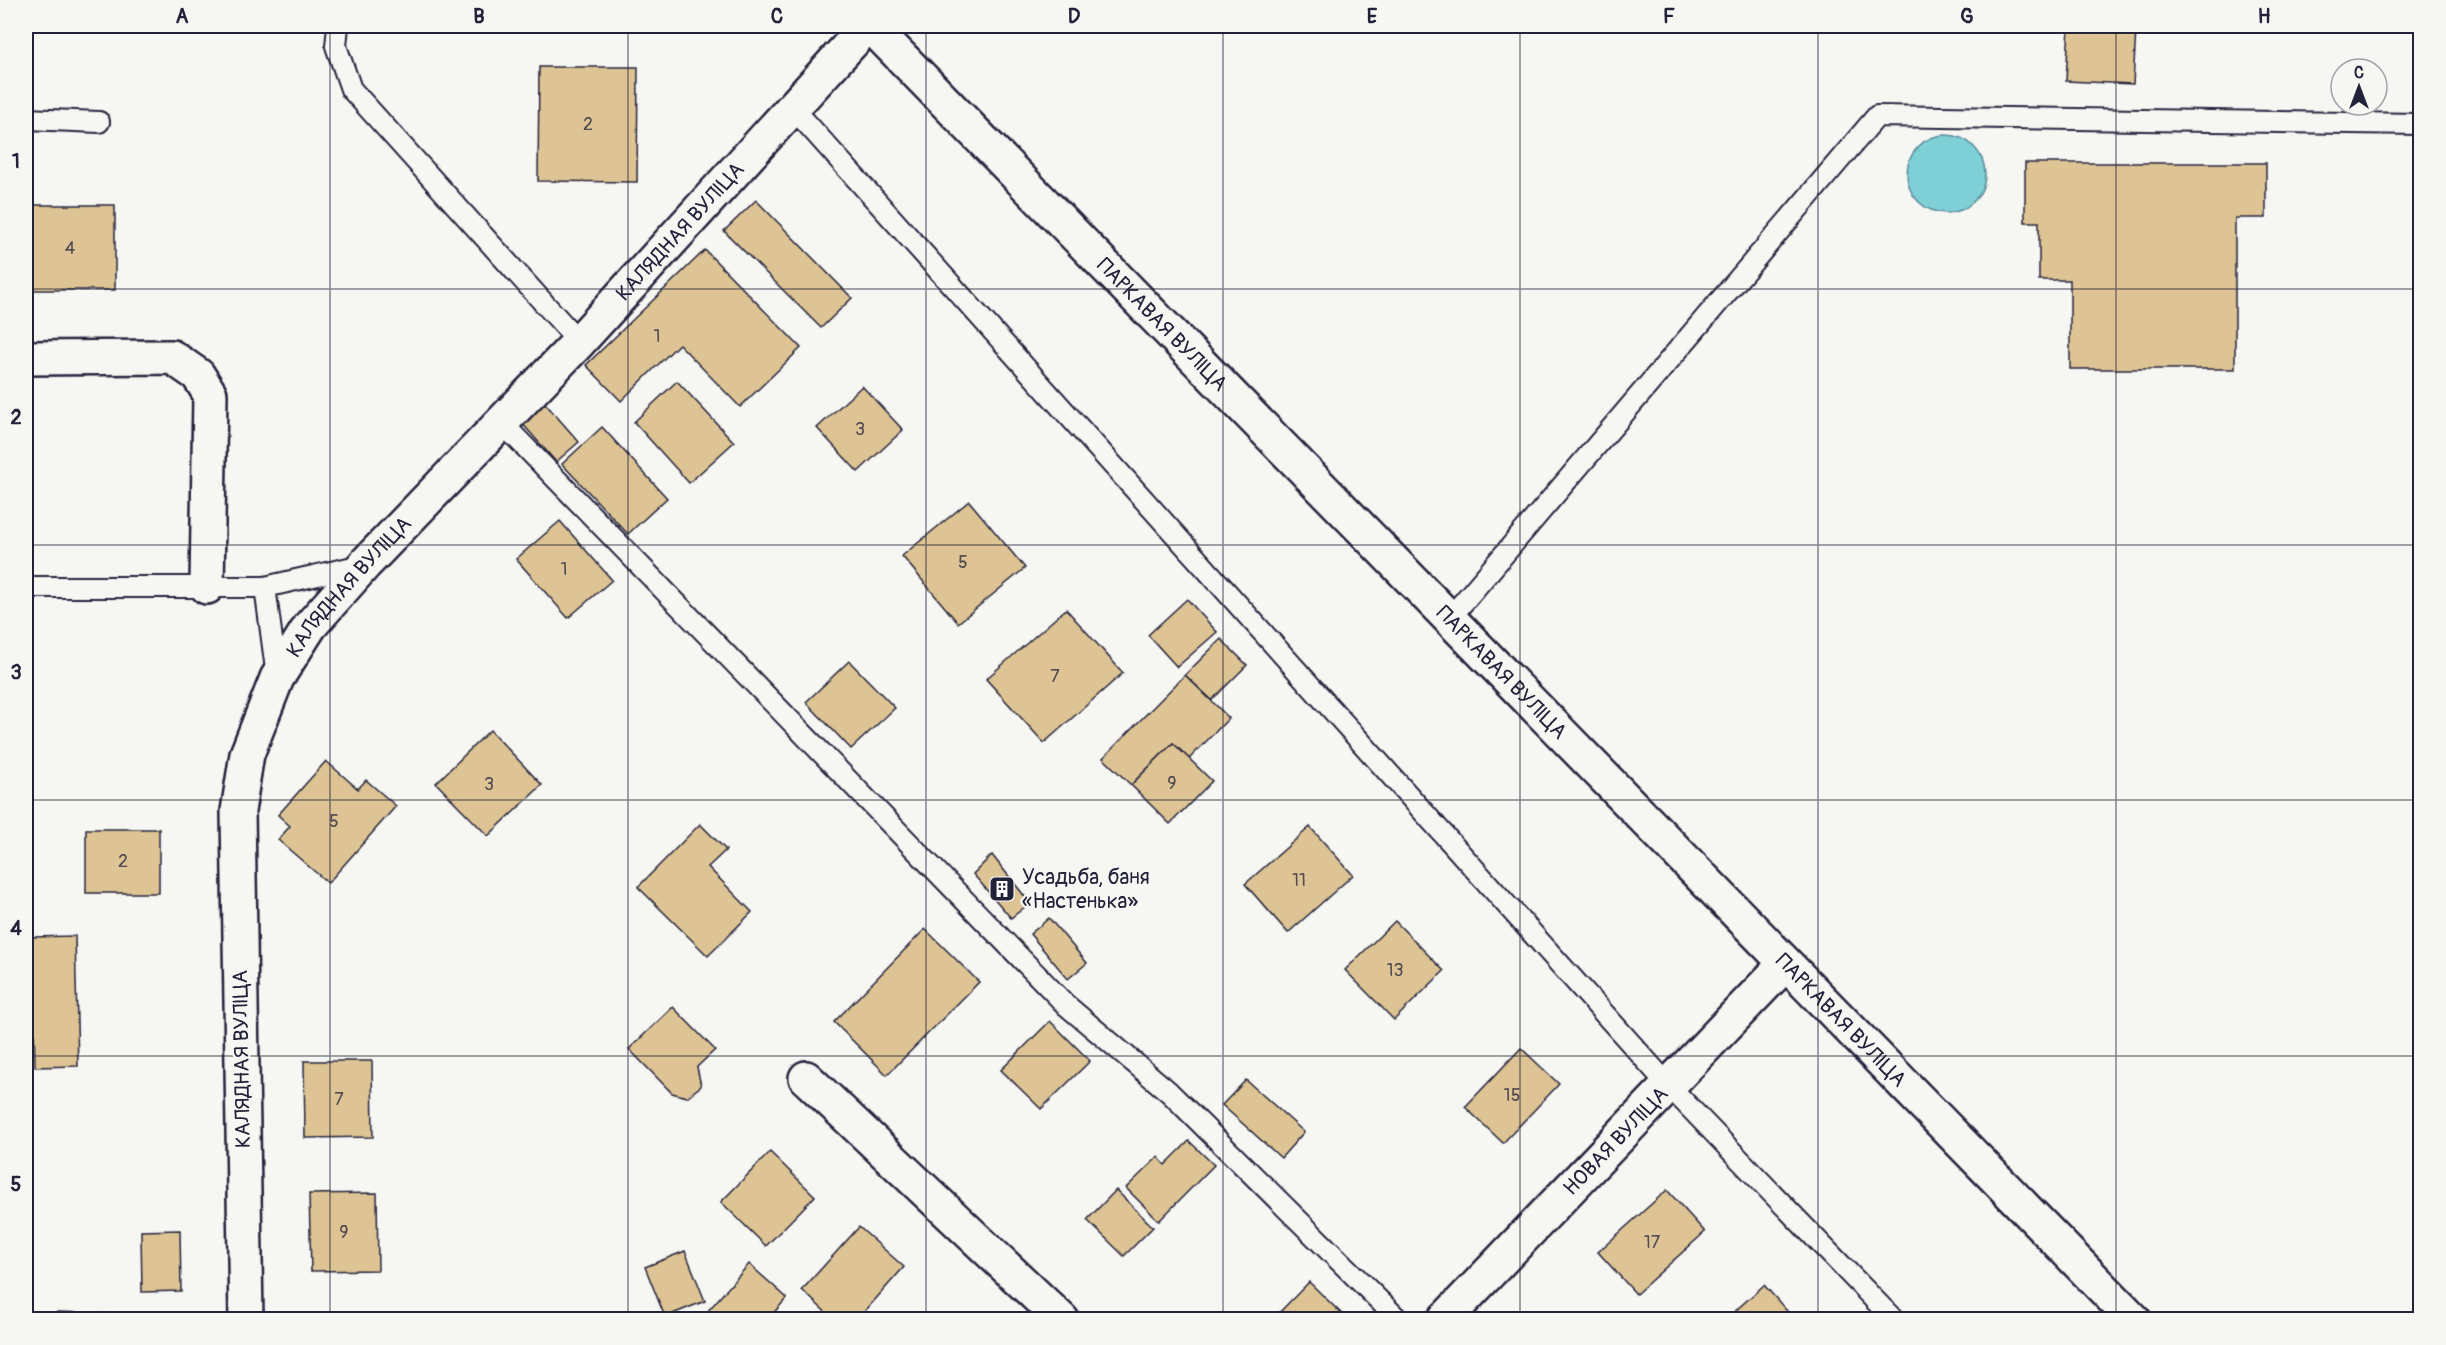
<svg xmlns="http://www.w3.org/2000/svg" width="2446" height="1345" viewBox="0 0 2446 1345" font-family="Pangolin,sans-serif">
	<style>
		.water { fill: #7ecfd6; stroke: #598a98; stroke-width: 1.5 }
		.building { fill: #dec494; stroke: #22223b; stroke-width: 1.5 }
		.lines { fill: none; stroke-linecap: round; stroke-linejoin: round }
		.service-casing { stroke: #22223b; stroke-width: 24 }
		.minor-casing { stroke: #22223b; stroke-width: 38 }
		.secondary-casing { stroke: #22223b; stroke-width: 38 }
		.service { stroke: #f6f6f2; stroke-width: 20 }
		.minor { stroke: #f6f6f2; stroke-width: 33 }
		.secondary { stroke: #f6f6f2; stroke-width: 33 }
		.grid { fill: none; stroke: #22223b; stroke-width: 1.5; stroke-opacity: 0.55 }
		.labels { text-anchor: middle; dominant-baseline: central; stroke-width: 4.5; stroke-linejoin: round; paint-order: stroke }
		.number-label { font-size: 18px; fill: #514a51 }
		.street-label { font-size: 21px; fill: #22223b; stroke: #f6f6f2 }
		.poi-label { font-size: 21px; fill: #22223b; stroke: #f6f6f2; text-anchor: start }
		.neatline { fill: none; stroke: #22223b; stroke-width: 2 }
		.grid-label { font-size: 20px; text-anchor: middle; font-weight: bold; fill: #22223b }
	</style>
	<rect width="100%" height="100%" fill="#f6f6f2"/>
	<filter id="ink" filterUnits="userSpaceOnUse"><feTurbulence type="fractalNoise" baseFrequency=".0167" numOctaves="2"/><feDisplacementMap in="SourceGraphic" scale="12" xChannelSelector="R" yChannelSelector="G"/><feConvolveMatrix kernelMatrix="1 2 1 2 8 2 1 2 1" color-interpolation-filters="sRGB"/></filter>
	<g filter="url(#ink)">
		<circle class="water" cx="1946" cy="174" r="39"/>
		<g class="building">
			<path d="M 2069,26 L 2136,29 L 2133,84 L 2066,81 Z"/>
			<path d="M 539,67 L 638,67 L 637,182 L 538,181 Z"/>
			<path d="M 2025,163 L 2266,163 L 2266,218 L 2235,218 L 2235,369 L 2070,369 L 2070,280 L 2039,280 L 2039,222 L 2025,222 Z"/>
			<path d="M 756,200 L 852,298 L 821,328 L 724,231 Z"/>
			<rect x="26" y="205" width="89" height="85"/>
			<path d="M 705,250 L 801,348 L 740,407 L 679,344 L 621,401 L 586,365 Z"/>
			<path d="M 677,381 L 734,442 L 689,483 L 634,422 Z"/>
			<path d="M 862,386 L 903,430 L 858,472 L 817,428 Z"/>
			<path d="M 544,402 L 579,442 L 556,462 L 521,422 Z"/>
			<path d="M 602,427 L 667,498 L 628,534 L 562,464 Z"/>
			<path d="M 969,501 L 1025,568 L 958,623 L 902,556 Z"/>
			<path d="M 560,521 L 612,580 L 568,618 L 516,559 Z"/>
			<path d="M 1187,599 L 1217,632 L 1177,667 L 1148,635 Z"/>
			<path d="M 1066,609 L 1123,673 L 1044,743 L 986,679 Z"/>
			<path d="M 1221,639 L 1247,665 L 1212,700 L 1185,675 Z"/>
			<path d="M 849,661 L 895,708 L 851,749 L 806,702 Z"/>
			<path d="M 1185,675 L 1229,718 L 1189,759 L 1173,743 L 1131,785 L 1103,758 Z"/>
			<path d="M 490,730 L 542,785 L 488,836 L 436,783 Z"/>
			<path d="M 1173,743 L 1212,781 L 1170,824 L 1131,785 Z"/>
			<path d="M 326,761 L 358,789 L 366,780 L 396,806 L 328,883 L 278,840 L 290,826 L 278,815 Z"/>
			<path d="M 700,824 L 726,850 L 708,867 L 752,912 L 708,956 L 638,887 Z"/>
			<path d="M 1310,827 L 1353,875 L 1288,933 L 1245,884 Z"/>
			<rect x="86" y="829" width="73" height="64"/>
			<path d="M 992,855 L 1030,903 L 1011,918 L 973,874 Z"/>
			<path d="M 1049,918 L 1087,963 L 1068,979 L 1030,934 Z"/>
			<path d="M 1395,921 L 1444,971 L 1394,1020 L 1345,970 Z"/>
			<path d="M 925,929 L 979,982 L 887,1075 L 834,1022 Z"/>
			<path d="M 75,936 L 78,1066 L 35,1067 L 32,937 Z"/>
			<path d="M 673,1007 L 715,1050 L 697,1067 L 701,1086 L 687,1097 L 672,1093 L 629,1049 Z"/>
			<path d="M 1050,1021 L 1090,1061 L 1041,1109 L 1001,1070 Z"/>
			<path d="M 1521,1048 L 1559,1084 L 1503,1143 L 1465,1107 Z"/>
			<path d="M 304,1061 L 372,1061 L 373,1137 L 305,1138 Z"/>
			<path d="M 1246,1080 L 1304,1132 L 1281,1158 L 1222,1105 Z"/>
			<path d="M 1189,1141 L 1214,1165 L 1159,1221 L 1126,1188 L 1158,1157 L 1165,1165 Z"/>
			<path d="M 770,1152 L 815,1196 L 766,1246 L 721,1202 Z"/>
			<path d="M 1116,1190 L 1153,1227 L 1124,1256 L 1087,1220 Z"/>
			<path d="M 1667,1190 L 1705,1232 L 1636,1294 L 1598,1252 Z"/>
			<path d="M 377,1193 L 378,1270 L 311,1271 L 309,1194 Z"/>
			<path d="M 859,1227 L 904,1267 L 857,1320 L 834,1320 L 802,1290 Z"/>
			<path d="M 180,1230 L 181,1291 L 142,1292 L 141,1231 Z"/>
			<path d="M 685,1251 L 705,1301 L 665,1317 L 645,1267 Z"/>
			<path d="M 749,1264 L 787,1298 L 767,1320 L 700,1320 Z"/>
			<path d="M 1309,1282 L 1348,1320 L 1272,1320 Z"/>
			<path d="M 1764,1285 L 1795,1320 L 1725,1320 Z"/>
			<path d="M 57,1312 L 144,1315 L 144,1320 L 57,1320 Z"/>
		</g>
		<g class="lines">
			<g class="service-casing">
				<g id="service">
					<path d="M 338,26 L 336,46 L 351,89 L 579,342"/>
					<path d="M 793,108 L 1669,1086 L 1894,1320"/>
					<path d="M 26,119 L 99,122"/>
					<path d="M 501,422 L 1066,1005 L 1169,1092 L 1399,1320"/>
					<path d="M 26,587 L 265,587 L 362,565"/>
					<path d="M 265,587 L 277,677"/>
					<path d="M 1449,619 L 1877,116 L 2420,124"/>
				</g>
			</g>
			<g class="minor-casing">
				<g id="minor">
					<path d="M 26,358 L 172,357 L 198,375 L 210,394 L 207,587"/>
					<path d="M 806,1078 L 1062,1320"/>
					<path id="s1" d="M 246,1320 L 238,811 L 247,754 L 277,678 L 310,626 L 365,564 L 579,342 L 867,26"/>
					<path id="s2" d="M 1444,1320 L 1785,964"/>
				</g>
			</g>
			<g class="secondary-casing">
				<g id="secondary">
					<path id="s3" d="M 871,26 L 2134,1320"/>
				</g>
			</g>
			<use href="#service" class="service"/>
			<use href="#minor" class="minor"/>
			<use href="#secondary" class="secondary"/>
		</g>
	</g>
	<path class="grid" d="M 330,26 L 330,1320M 628,26 L 628,1320M 926,26 L 926,1320M 1223,26 L 1223,1320M 1520,26 L 1520,1320M 1818,26 L 1818,1320M 2116,26 L 2116,1320M 26,289 L 2420,289M 26,545 L 2420,545M 26,800 L 2420,800M 26,1056 L 2420,1056"/>
	<defs>
		<g id="building-square" transform="scale(1.35)"><rect x="-9" y="-9" width="18" height="18" rx="4" fill="#22223b" stroke="#f6f6f2"/><path d="M-4-6H4V6H1V3H-1V6H-4ZM-2.5-4.3h1.7v1.8h-1.7ZM.8-4.3h1.7v1.8H.8ZM-2.5-1h1.7V.8h-1.7ZM.8-1h1.7V.8H.8Z" fill="#fff"/></g>
	</defs>
	<g fill-rule="evenodd">
		<use href="#building-square" x="1002" y="889"/>
	</g>
	<g class="labels">
		<g class="number-label">
			<text x="588" y="124">2</text>
			<text x="70" y="248">4</text>
			<text x="657" y="336">1</text>
			<text x="860" y="429">3</text>
			<text x="963" y="562">5</text>
			<text x="564" y="569">1</text>
			<text x="1055" y="676">7</text>
			<text x="1172" y="783">9</text>
			<text x="489" y="784">3</text>
			<text x="334" y="821">5</text>
			<text x="123" y="861">2</text>
			<text x="1299" y="880">11</text>
			<text x="1395" y="970">13</text>
			<text x="1512" y="1095">15</text>
			<text x="339" y="1099">7</text>
			<text x="344" y="1232">9</text>
			<text x="1652" y="1242">17</text>
		</g>
		<g class="street-label">
			<text stroke="none"><textPath href="#s1" startOffset="1251">КАЛЯДНАЯ ВУЛІЦА</textPath></text>
			<text stroke="none"><textPath href="#s3" startOffset="417">ПАРКАВАЯ ВУЛІЦА</textPath></text>
			<text stroke="none"><textPath href="#s1" startOffset="765">КАЛЯДНАЯ ВУЛІЦА</textPath></text>
			<text stroke="none"><textPath href="#s3" startOffset="903">ПАРКАВАЯ ВУЛІЦА</textPath></text>
			<text stroke="none"><textPath href="#s3" startOffset="1389">ПАРКАВАЯ ВУЛІЦА</textPath></text>
			<text transform="translate(242 1059) rotate(-91)">КАЛЯДНАЯ ВУЛІЦА</text>
			<text stroke="none"><textPath href="#s2" startOffset="248">НОВАЯ ВУЛІЦА</textPath></text>
		</g>
		<g class="poi-label">
			<text x="1022" y="877">Усадьба, баня<tspan x="1022" dy="24">«Настенька»</tspan></text>
		</g>
	</g>
	<rect width="2446" height="1345" fill="none" stroke="#f6f6f2" stroke-width="66"/>
	<g transform="translate(2359 87)"><circle r="28" fill="#f6f6f2" stroke="#a1a1a9" stroke-width="1.5"/>
	<path d="M0-4.5L10 22L0 15L-10 22Z" fill="#22223b"/>
	<text y="-9" font-size="16" font-weight="bold" text-anchor="middle" fill="#22223b">С</text>
	</g>
	<rect x="33" y="33" width="2380" height="1279" class="neatline"/>
	<g class="grid-label">
		<text x="182" y="23">A</text>
		<text x="479" y="23">B</text>
		<text x="777" y="23">C</text>
		<text x="1074" y="23">D</text>
		<text x="1372" y="23">E</text>
		<text x="1669" y="23">F</text>
		<text x="1967" y="23">G</text>
		<text x="2264" y="23">H</text>
		<text x="16" y="168">1</text>
		<text x="16" y="424">2</text>
		<text x="16" y="679">3</text>
		<text x="16" y="935">4</text>
		<text x="16" y="1191">5</text>
	</g>
</svg>
